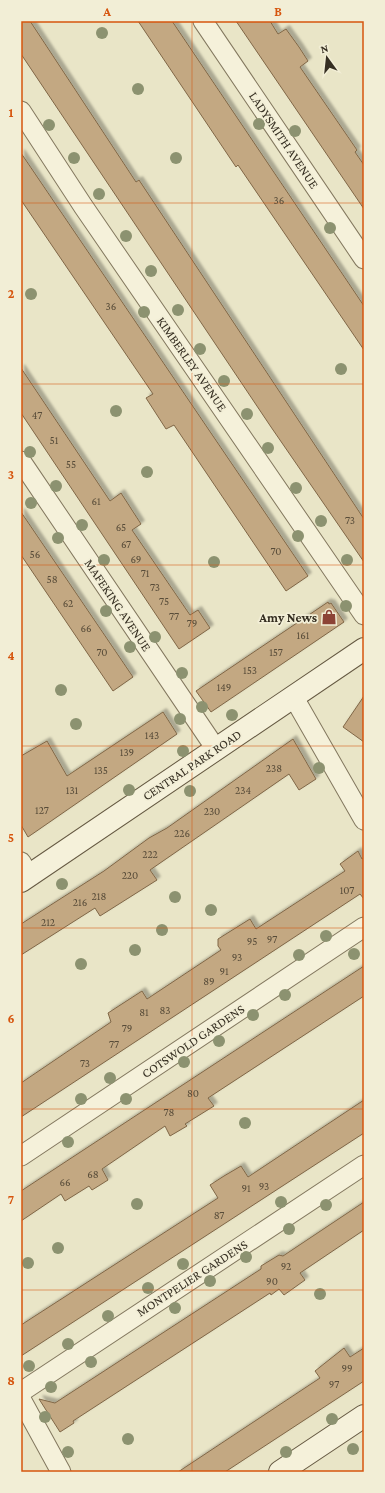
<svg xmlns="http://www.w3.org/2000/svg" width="385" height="1493" viewBox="0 0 385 1493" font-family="'Crimson Pro',serif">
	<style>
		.building { fill: #c3a882; stroke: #806747; filter: url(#shadow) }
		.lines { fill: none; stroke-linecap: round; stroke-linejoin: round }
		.street-casing { stroke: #83785f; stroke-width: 21 }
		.secondary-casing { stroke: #655942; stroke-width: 24 }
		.street { stroke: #f5f1da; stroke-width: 19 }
		.secondary { stroke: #f5f1da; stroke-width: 22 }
		.tree { fill: #8c9270 }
		.grid { fill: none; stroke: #d6550e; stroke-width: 1; stroke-opacity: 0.55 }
		.labels { text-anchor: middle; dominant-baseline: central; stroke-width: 3.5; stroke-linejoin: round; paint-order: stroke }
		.number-label { font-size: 11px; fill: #584c39 }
		.street-label { font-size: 13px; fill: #352e21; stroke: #f2eed6 }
		.poi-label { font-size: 13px; font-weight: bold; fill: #352e21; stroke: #f2eed6; text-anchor: end }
		.neatline { fill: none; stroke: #d6550e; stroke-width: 1.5 }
		.grid-label { font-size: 13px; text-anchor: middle; font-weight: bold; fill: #d6550e }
	</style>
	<defs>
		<filter id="shadow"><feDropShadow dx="3.5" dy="-3.5" stdDeviation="1" flood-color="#0004"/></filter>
	</defs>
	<rect width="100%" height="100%" fill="#e9e5c7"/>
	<g class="building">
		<path d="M 21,21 L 30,21 L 136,182 L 139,180 L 364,519 L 364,562 L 271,427 L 21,54 Z"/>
		<path d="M 138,21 L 172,21 L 364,306 L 364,350 L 238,165 L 236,167 Z"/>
		<path d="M 236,21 L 270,21 L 278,34 L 286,29 L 299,47 L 308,61 L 300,67 L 357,150 L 355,152 L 364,165 L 364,209 Z"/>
		<path d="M 21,153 L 308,576 L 286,591 L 174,425 L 166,429 L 146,398 L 153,394 L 21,200 Z"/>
		<path d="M 21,368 L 110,501 L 121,493 L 141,524 L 132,530 L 190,615 L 198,610 L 210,628 L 179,649 L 21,413 Z"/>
		<path d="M 21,512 L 133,677 L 113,691 L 21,555 Z"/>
		<path d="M 328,602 L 329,604 L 331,603 L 344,622 L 211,712 L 196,691 Z"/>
		<path d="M 364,696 L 364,742 L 343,727 Z"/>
		<path d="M 163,712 L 177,734 L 28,837 L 21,825 L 21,756 L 47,741 L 67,776 Z"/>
		<path d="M 293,739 L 316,779 L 299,790 L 289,774 L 150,870 L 157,880 L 100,916 L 95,908 L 21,955 L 21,924 L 104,871 L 149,838 L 167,828 Z"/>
		<path d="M 358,851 L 362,859 L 364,858 L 364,899 L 360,894 L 21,1117 L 21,1083 L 111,1022 L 108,1013 L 142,991 L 147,999 L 221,950 L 218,946 L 218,939 L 250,919 L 256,929 L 345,871 L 340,864 Z"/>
		<path d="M 364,966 L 364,996 L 208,1098 L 214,1106 L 185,1124 L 187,1126 L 170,1136 L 165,1126 L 102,1169 L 108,1180 L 92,1190 L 89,1186 L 65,1201 L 61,1194 L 21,1221 L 21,1191 Z"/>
		<path d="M 364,1100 L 364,1133 L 21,1356 L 21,1325 L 218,1198 L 210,1185 L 224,1176 L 241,1166 L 248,1177 Z"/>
		<path d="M 364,1202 L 364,1230 L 300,1273 L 305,1280 L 284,1295 L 279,1289 L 271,1295 L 270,1293 L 73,1421 L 74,1423 L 60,1432 L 39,1399 L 55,1403 L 261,1269 L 261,1266 L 279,1255 L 283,1256 Z"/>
		<path d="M 344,1348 L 350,1357 L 364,1348 L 364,1381 L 225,1472 L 178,1472 L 320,1378 L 315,1371 Z"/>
	</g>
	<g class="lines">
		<g class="street-casing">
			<g id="street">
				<path d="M 203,21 L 364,259"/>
				<path d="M 21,111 L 83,206 L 364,615"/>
				<path d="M 21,461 L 216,749"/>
				<path d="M 293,696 L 364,820"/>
				<path d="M 21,862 L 29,876"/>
				<path d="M 21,1156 L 364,927"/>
				<path d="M 21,1392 L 364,1165"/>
				<path d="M 21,1399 L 61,1472"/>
			</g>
		</g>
		<g class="secondary-casing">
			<g id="secondary">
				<path d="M 21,881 L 364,649"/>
				<path d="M 280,1472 L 364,1416"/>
			</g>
		</g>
		<use href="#street" class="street"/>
		<use href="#secondary" class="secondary"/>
	</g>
	<g class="tree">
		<circle cx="102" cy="33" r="6"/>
		<circle cx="138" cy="89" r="6"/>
		<circle cx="259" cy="124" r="6"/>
		<circle cx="49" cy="125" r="6"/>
		<circle cx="295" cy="131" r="6"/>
		<circle cx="74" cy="158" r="6"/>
		<circle cx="176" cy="158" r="6"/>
		<circle cx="99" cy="194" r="6"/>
		<circle cx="330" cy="228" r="6"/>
		<circle cx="126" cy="236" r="6"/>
		<circle cx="151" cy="271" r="6"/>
		<circle cx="31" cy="294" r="6"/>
		<circle cx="178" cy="310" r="6"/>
		<circle cx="144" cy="312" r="6"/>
		<circle cx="200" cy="349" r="6"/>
		<circle cx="341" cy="369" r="6"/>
		<circle cx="224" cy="381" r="6"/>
		<circle cx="116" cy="411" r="6"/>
		<circle cx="247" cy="414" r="6"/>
		<circle cx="268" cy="448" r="6"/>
		<circle cx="30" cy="452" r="6"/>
		<circle cx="147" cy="472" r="6"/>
		<circle cx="56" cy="486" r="6"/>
		<circle cx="296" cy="488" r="6"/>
		<circle cx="31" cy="503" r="6"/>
		<circle cx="321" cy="521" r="6"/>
		<circle cx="82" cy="525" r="6"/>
		<circle cx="298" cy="536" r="6"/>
		<circle cx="58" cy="538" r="6"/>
		<circle cx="104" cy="560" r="6"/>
		<circle cx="347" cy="560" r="6"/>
		<circle cx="214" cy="562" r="6"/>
		<circle cx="346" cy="606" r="6"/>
		<circle cx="106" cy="611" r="6"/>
		<circle cx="155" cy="637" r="6"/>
		<circle cx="130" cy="647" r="6"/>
		<circle cx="182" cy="673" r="6"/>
		<circle cx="61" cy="690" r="6"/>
		<circle cx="202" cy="707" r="6"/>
		<circle cx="232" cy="715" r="6"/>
		<circle cx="180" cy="719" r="6"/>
		<circle cx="76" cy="724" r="6"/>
		<circle cx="183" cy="751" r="6"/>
		<circle cx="319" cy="768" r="6"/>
		<circle cx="129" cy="790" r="6"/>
		<circle cx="190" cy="791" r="6"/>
		<circle cx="62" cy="884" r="6"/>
		<circle cx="175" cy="897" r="6"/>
		<circle cx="211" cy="910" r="6"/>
		<circle cx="162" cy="930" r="6"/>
		<circle cx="326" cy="936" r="6"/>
		<circle cx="135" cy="950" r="6"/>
		<circle cx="354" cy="954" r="6"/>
		<circle cx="299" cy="955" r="6"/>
		<circle cx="81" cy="964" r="6"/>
		<circle cx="285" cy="995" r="6"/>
		<circle cx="253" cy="1015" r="6"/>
		<circle cx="219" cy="1041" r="6"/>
		<circle cx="184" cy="1062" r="6"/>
		<circle cx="110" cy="1078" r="6"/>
		<circle cx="81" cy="1099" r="6"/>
		<circle cx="126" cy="1099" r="6"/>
		<circle cx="245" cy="1123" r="6"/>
		<circle cx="68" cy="1142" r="6"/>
		<circle cx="281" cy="1202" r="6"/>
		<circle cx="137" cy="1204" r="6"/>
		<circle cx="326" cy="1205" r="6"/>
		<circle cx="289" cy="1229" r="6"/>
		<circle cx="58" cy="1248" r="6"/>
		<circle cx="246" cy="1257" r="6"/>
		<circle cx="28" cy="1263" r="6"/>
		<circle cx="183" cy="1264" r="6"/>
		<circle cx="210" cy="1281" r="6"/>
		<circle cx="148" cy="1288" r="6"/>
		<circle cx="320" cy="1294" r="6"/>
		<circle cx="175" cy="1308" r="6"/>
		<circle cx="108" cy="1316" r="6"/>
		<circle cx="68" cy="1344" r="6"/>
		<circle cx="91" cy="1362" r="6"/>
		<circle cx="29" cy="1366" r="6"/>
		<circle cx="51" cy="1387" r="6"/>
		<circle cx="45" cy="1417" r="6"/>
		<circle cx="332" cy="1419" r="6"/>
		<circle cx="128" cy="1439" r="6"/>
		<circle cx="353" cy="1449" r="6"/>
		<circle cx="68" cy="1452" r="6"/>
		<circle cx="286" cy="1452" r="6"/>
	</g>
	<path class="grid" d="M 192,21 L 192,1472M 21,203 L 364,203M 21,384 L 364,384M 21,565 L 364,565M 21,746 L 364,746M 21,928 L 364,928M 21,1109 L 364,1109M 21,1290 L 364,1290"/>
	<defs>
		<g id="shop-bare" transform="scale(1.2)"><path d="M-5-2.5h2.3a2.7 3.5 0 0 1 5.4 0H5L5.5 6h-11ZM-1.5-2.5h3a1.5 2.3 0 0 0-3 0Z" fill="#8c4335" stroke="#f2eed6" stroke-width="2.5" paint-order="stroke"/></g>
	</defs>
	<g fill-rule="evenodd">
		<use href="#shop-bare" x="329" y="617"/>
	</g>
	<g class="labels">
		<g class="number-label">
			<text x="279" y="200">36</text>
			<text x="111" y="306">36</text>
			<text x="37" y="415">47</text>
			<text x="54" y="440">51</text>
			<text x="71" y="464">55</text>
			<text x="96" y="501">61</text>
			<text x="350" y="520">73</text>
			<text x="121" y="527">65</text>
			<text x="126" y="544">67</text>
			<text x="276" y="551">70</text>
			<text x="35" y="554">56</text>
			<text x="136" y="559">69</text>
			<text x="145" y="573">71</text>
			<text x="52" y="579">58</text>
			<text x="155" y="587">73</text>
			<text x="164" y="601">75</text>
			<text x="68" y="603">62</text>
			<text x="174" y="616">77</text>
			<text x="192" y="623">79</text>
			<text x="86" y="628">66</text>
			<text x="303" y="635">161</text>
			<text x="102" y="652">70</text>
			<text x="276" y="652">157</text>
			<text x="250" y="670">153</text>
			<text x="224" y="687">149</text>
			<text x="152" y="735">143</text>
			<text x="127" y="752">139</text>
			<text x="274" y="768">238</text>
			<text x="101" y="770">135</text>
			<text x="72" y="790">131</text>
			<text x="243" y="790">234</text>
			<text x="42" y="810">127</text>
			<text x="212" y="811">230</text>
			<text x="182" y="833">226</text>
			<text x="150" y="854">222</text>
			<text x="130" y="875">220</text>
			<text x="347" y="890">107</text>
			<text x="99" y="896">218</text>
			<text x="80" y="902">216</text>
			<text x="48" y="922">212</text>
			<text x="272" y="939">97</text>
			<text x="252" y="941">95</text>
			<text x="237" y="957">93</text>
			<text x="224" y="971">91</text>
			<text x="209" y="981">89</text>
			<text x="165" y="1010">83</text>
			<text x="144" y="1012">81</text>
			<text x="127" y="1028">79</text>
			<text x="114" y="1044">77</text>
			<text x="85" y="1063">73</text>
			<text x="193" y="1093">80</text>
			<text x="169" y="1112">78</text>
			<text x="93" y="1174">68</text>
			<text x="65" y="1182">66</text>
			<text x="264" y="1186">93</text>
			<text x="246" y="1188">91</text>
			<text x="219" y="1215">87</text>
			<text x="286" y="1266">92</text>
			<text x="272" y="1281">90</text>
			<text x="347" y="1368">99</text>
			<text x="334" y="1384">97</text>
		</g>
		<g class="street-label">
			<text transform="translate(284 140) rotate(56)">LADYSMITH AVENUE</text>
			<text transform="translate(192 364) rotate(55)">KIMBERLEY AVENUE</text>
			<text transform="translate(118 605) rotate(56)">MAFEKING AVENUE</text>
			<text transform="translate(192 765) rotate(-34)">CENTRAL PARK ROAD</text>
			<text transform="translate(193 1041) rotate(-34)">COTSWOLD GARDENS</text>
			<text transform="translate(192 1278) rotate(-33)">MONTPELIER GARDENS</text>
		</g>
		<g class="poi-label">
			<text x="317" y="617">Amy News</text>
		</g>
	</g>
	<rect width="385" height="1493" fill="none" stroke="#f2eed6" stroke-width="44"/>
	<g transform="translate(327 58) rotate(345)" stroke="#f2eed6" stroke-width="3" paint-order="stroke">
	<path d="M0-3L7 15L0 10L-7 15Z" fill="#352e21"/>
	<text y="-6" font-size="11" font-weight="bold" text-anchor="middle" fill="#352e21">N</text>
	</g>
	<rect x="22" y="22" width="341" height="1449" class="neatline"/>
	<g class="grid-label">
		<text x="107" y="16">A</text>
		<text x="278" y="16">B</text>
		<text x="11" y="117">1</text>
		<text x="11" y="298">2</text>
		<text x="11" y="479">3</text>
		<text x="11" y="660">4</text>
		<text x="11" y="842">5</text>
		<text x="11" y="1023">6</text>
		<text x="11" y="1204">7</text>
		<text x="11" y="1385">8</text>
	</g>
</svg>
